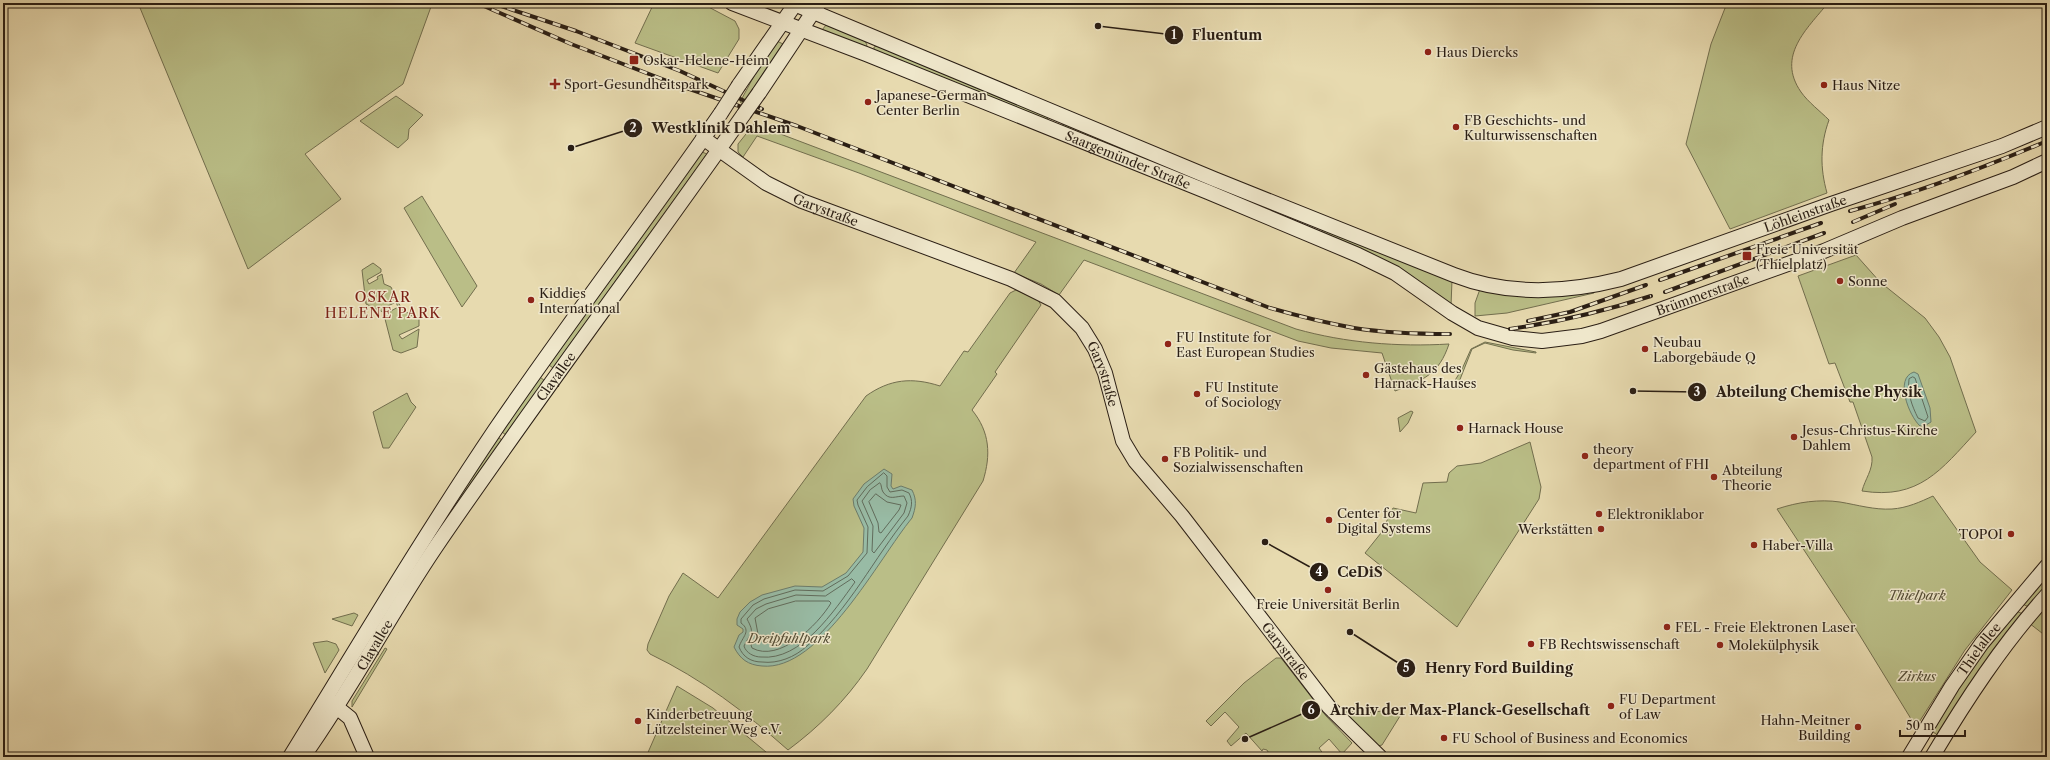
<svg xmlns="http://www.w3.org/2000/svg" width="2050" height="760" viewBox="0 0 2050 760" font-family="'Libre Caslon Text',serif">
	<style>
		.green { fill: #babe87; stroke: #726e4e }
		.water { fill: #98bba5; stroke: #6c7c6b }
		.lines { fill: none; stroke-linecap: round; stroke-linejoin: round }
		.shore { stroke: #616c5c; stroke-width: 1 }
		.secondary-casing { stroke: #2a1e14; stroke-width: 16 }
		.secondary { stroke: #efe7cb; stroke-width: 14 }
		.rail-casing { stroke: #2a1e14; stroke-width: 4 }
		.rail { stroke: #efe7cb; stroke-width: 2.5; stroke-dasharray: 8; stroke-linecap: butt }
		.secondary-bridge-casing { stroke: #2a1e14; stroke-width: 16; stroke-linecap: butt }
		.secondary-bridge { stroke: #efe7cb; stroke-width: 14 }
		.poi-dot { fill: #8f2418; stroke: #efe7cb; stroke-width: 1.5 }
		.labels { text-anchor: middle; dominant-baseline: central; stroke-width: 3; stroke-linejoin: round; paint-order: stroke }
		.poi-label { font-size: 13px; fill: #2a1e14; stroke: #efe7cb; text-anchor: start }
		.street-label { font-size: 13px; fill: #2a1e14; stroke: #efe7cb }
		.park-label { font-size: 13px; font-style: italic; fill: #554e36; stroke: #efe7cb }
		.neighbourhood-label { font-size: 14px; letter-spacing: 1px; fill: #7a1f14; stroke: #efe7cb }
		.leader { fill: none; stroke: #2a1e14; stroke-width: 1.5 }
		.callout-dot { fill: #2a1e14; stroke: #efe7cb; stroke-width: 1.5 }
		.mark-label { font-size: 12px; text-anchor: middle; font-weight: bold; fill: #fff }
		.callout-label { font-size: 14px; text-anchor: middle; font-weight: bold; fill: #2a1e14; stroke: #efe7cb; stroke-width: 3; stroke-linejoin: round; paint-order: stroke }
	</style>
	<rect width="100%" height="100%" fill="#e7daaf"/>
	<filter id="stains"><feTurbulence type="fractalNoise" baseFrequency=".005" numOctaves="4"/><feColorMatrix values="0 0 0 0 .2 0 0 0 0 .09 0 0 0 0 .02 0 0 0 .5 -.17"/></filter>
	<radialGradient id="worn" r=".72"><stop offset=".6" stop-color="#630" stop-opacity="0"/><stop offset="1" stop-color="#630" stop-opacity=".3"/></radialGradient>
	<g class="green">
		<path d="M 138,3 L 429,3 L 432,4 L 403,84 L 305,154 L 341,199 L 248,269 Z"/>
		<path d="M 654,3 L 701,3 L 735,21 L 739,29 L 739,39 L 718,73 L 635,43 Z"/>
		<path d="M 1727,3 L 1828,3 C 1807,29 1776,56 1801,92 C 1808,102 1820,111 1829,120 C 1820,145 1820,168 1827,193 L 1730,229 L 1686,144 L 1711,44 Z"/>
		<path d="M 826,25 L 865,41 L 867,45 L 866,47 L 822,30 Z"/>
		<path d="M 777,41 L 783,44 L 743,104 L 740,102 L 760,65 Z"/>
		<path d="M 877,46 L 1048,117 L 1047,120 L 874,51 L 874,47 Z"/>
		<path d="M 396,96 L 423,115 L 409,129 L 408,139 L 398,148 L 360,121 Z"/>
		<path d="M 754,124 L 1296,329 C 1346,343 1398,347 1449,344 C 1439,374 1424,380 1395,391 L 1382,353 L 1331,348 L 1298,341 L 1084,260 L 1059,295 L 1041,284 L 1014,273 L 1036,242 L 859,173 L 757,136 L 743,157 L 738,152 L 738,144 Z"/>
		<path d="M 1063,124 L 1192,177 L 1191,178 L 1062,126 Z"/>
		<path d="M 702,152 L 707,154 L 553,368 L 549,365 Z"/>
		<path d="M 422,196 L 477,286 L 462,307 L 404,208 Z"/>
		<path d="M 1323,228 L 1452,280 L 1451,306 L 1321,234 Z"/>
		<path d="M 1856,255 L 1880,282 L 1925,318 L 1939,337 L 1950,357 L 1976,432 C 1941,470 1919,500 1862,491 C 1865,479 1873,470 1872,457 L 1853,402 L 1850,402 L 1835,363 L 1829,364 L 1798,276 Z"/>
		<path d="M 373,263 L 381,269 L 381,272 L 367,280 L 369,284 L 378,279 L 377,277 L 382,274 L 384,284 L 391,287 L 402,310 L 410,314 L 410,315 L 419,318 L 419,326 L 399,335 L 402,339 L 419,329 L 417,347 L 401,353 L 393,350 L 384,315 L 398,307 L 396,302 L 386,307 L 387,310 L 383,312 L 366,304 L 362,270 Z"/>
		<path d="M 1480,289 L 1595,291 L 1594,293 L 1507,313 L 1475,316 L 1475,303 Z"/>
		<path d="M 1016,290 L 1038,300 L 1041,305 L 995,372 L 997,374 L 972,410 C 990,432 991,455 983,481 L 867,669 C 845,701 819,727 788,750 C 745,712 702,679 650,654 L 647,650 L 648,644 L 669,596 L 683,573 L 718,598 L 866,396 C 890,379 912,377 940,386 L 964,351 L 968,352 L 1010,293 Z"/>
		<path d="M 1485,342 L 1536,352 L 1536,353 L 1513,350 L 1485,343 L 1472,349 L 1459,382 L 1454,382 L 1462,369 L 1471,349 Z"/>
		<path d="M 540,377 L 545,381 L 506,435 L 502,432 Z"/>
		<path d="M 407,393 L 411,402 L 416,407 L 389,448 L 383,448 L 373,412 Z"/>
		<path d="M 1411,411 L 1413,412 L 1408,423 L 1400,432 L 1398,418 Z"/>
		<path d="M 498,437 L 502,440 L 445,524 L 413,564 Z"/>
		<path d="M 1530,442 L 1541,487 L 1539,499 L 1457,627 L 1365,553 L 1381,533 L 1393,508 L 1416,513 L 1423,483 L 1447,482 L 1449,473 L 1457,466 L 1481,463 Z"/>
		<path d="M 1933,496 L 1980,562 L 2012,590 L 1965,650 L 1916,727 L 1854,626 L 1777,509 C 1798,502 1819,499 1840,502 C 1858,505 1874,510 1892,509 C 1907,508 1920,502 1933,496 Z"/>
		<path d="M 2047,572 L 2047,586 L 2029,607 L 2020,603 Z"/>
		<path d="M 2047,602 L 2047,637 L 2029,623 Z"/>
		<path d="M 2014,610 L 2023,614 L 1939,736 L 1930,730 L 1956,688 Z"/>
		<path d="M 354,613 L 358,615 L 352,626 L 332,619 Z"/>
		<path d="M 327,641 L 336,644 L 339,650 L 325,673 L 313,643 Z"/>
		<path d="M 385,648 L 387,649 L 352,707 L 352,701 Z"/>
		<path d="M 1276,658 L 1281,658 L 1326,716 L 1352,743 L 1342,754 L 1329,739 L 1319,748 L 1324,755 L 1324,757 L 1271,757 L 1267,750 L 1263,749 L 1262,751 L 1246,733 L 1231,746 L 1227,741 L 1239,727 L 1225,712 L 1211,726 L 1206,721 L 1244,683 Z"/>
		<path d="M 677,686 L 713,708 L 772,757 L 646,757 Z"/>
		<path d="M 1405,708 L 1382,745 L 1378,746 L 1343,711 L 1367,713 Z"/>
	</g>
	<g class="water">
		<path d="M 1914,372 L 1918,374 L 1930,408 L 1931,422 L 1926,425 L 1920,426 C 1909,416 1894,378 1914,372 Z"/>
		<path d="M 884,469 L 892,474 L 891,486 L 893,489 L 901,486 L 912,490 C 917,500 916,507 912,518 C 879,558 820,672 762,666 C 748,665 740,659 734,647 L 739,635 L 743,632 L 743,629 L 737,625 L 737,619 L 740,612 L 750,602 L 762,595 L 795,586 L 822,587 L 846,573 L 863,552 L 864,528 L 854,506 L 853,499 L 864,484 Z"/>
	</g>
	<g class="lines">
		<g class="shore">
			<path d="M 1913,377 L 1915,378 L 1928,417 L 1925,421 L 1918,418 C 1912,406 1907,393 1909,379 Z"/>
			<path d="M 884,473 L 887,476 L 887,487 L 890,492 L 902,490 L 909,493 C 913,501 912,507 908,516 C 874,558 849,610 807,646 C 795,657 778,664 762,662 C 751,662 743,657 739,647 C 742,637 752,631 741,623 L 741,619 L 753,605 L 764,599 L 795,590 L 823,591 L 848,576 L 867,553 L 868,527 L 858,505 L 857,500 L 867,487 Z"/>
			<path d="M 880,483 C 882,485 881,489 883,492 C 889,501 896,496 904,496 L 907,503 L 904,513 L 874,553 L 872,551 L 873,526 L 862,501 L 870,490 Z"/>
			<path d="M 876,494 L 887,502 L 901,505 L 899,510 L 881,533 L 879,532 L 878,523 L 869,502 Z"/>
			<path d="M 852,579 L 855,582 C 834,611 801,661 761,657 C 754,657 746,653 744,646 C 751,632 755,634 747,619 L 756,609 L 766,604 L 796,595 L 825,596 Z"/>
			<path d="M 796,601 L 829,601 L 831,603 C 818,625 779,663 752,648 L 751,645 L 758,634 L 755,618 L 768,609 Z"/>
		</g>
		<g class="secondary-casing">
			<g id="secondary">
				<path id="s1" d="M 732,3 L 866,54 L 1208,192 L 1358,255 L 1395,273 L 1452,313 L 1478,328 L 1513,338 L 1542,341 L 1582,336 L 1601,331 L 1824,251 L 1902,218 L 2013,177 L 2047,161"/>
				<path id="s2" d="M 792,3 L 1214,179 L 1454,275 C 1508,296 1566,293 1621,279 L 1831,204 L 2002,146 L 2047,127"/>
				<path d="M 739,85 L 796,3"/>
				<path d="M 759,93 L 819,3"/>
				<path id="s3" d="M 703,138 L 766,183 L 802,201 L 1011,279 L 1055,301 L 1082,328 L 1095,349 L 1105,373 L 1123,441 L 1135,461 L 1182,516 L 1329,707 L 1380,757"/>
				<path d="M 329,701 L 350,718 L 367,757"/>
				<path d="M 290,757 C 357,648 423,537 495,430 C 568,323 647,220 721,113"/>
				<path id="s4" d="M 303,757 C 351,690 389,616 435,548 C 535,401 642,260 744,114"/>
				<path id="s5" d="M 1909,757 L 1952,686 L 1982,643 L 2047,566"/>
				<path d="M 1932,757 C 1966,700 2002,645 2047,595"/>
			</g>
		</g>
		<use href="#secondary" class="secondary"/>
		<g class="rail-casing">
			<g id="rail">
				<path d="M 477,3 L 571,44 L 675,84 L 797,126 L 1270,308 C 1298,316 1326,323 1354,328 C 1386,333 1418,334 1450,334"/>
				<path d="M 492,3 L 576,31 L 680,71 L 762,109"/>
				<path d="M 1850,211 C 1918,193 1983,168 2047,141"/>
				<path d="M 1853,222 L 1895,204"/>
				<path d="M 1660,280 L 1821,223"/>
				<path d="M 1665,292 L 1824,233"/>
				<path d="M 1528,321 L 1570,312 L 1646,285"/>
				<path d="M 1510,329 C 1559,322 1605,311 1651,296"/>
			</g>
		</g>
		<use href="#rail" class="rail"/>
		<g class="secondary-bridge-casing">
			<g id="secondary-bridge">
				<path d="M 721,113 L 739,85"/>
				<path d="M 744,114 L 759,93"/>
			</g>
		</g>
		<use href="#secondary-bridge" class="secondary-bridge"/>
	</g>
	<g class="poi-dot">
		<circle cx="1428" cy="52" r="4"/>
		<rect x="629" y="55" width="10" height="10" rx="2"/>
		<path d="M553 78h4v4h4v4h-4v4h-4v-4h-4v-4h4z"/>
		<circle cx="1824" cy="85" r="4"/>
		<circle cx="868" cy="102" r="4"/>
		<circle cx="1456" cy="127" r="4"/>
		<rect x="1742" y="251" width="10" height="10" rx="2"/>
		<circle cx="1840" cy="281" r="4"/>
		<circle cx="531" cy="300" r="4"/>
		<circle cx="1168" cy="344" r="4"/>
		<circle cx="1645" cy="349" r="4"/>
		<circle cx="1366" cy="375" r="4"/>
		<circle cx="1197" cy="394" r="4"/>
		<circle cx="1460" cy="428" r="4"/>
		<circle cx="1794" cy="437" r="4"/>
		<circle cx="1585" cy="456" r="4"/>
		<circle cx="1165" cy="459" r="4"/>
		<circle cx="1714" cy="477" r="4"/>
		<circle cx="1599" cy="514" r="4"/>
		<circle cx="1329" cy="520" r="4"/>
		<circle cx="1601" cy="529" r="4"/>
		<circle cx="2011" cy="534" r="4"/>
		<circle cx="1754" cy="545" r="4"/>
		<circle cx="1328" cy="590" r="4"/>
		<circle cx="1667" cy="627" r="4"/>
		<circle cx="1531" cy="644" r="4"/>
		<circle cx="1720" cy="645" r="4"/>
		<circle cx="1611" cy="706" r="4"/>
		<circle cx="638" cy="721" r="4"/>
		<circle cx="1858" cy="727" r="4"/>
		<circle cx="1444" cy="738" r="4"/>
	</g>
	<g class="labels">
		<g class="poi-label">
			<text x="1436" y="52">Haus Diercks</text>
			<text x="643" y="60">Oskar-Helene-Heim</text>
			<text x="564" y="84">Sport-Gesundheitspark</text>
			<text x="1832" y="85">Haus Nitze</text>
			<text x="876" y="95">Japanese-German<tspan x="876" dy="15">Center Berlin</tspan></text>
			<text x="1464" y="120">FB Geschichts- und<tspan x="1464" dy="15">Kulturwissenschaften</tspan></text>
			<text x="1756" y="249">Freie Universität<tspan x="1756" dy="15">(Thielplatz)</tspan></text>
			<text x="1848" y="281">Sonne</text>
			<text x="539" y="293">Kiddies<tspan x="539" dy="15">International</tspan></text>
			<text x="1176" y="337">FU Institute for<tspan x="1176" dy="15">East European Studies</tspan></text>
			<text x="1653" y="342">Neubau<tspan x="1653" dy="15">Laborgebäude Q</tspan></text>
			<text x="1374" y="368">Gästehaus des<tspan x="1374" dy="15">Harnack-Hauses</tspan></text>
			<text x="1205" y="387">FU Institute<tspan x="1205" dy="15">of Sociology</tspan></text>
			<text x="1468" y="428">Harnack House</text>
			<text x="1802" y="430">Jesus-Christus-Kirche<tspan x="1802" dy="15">Dahlem</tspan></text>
			<text x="1593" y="449">theory<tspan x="1593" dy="15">department of FHI</tspan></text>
			<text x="1173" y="452">FB Politik- und<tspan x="1173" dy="15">Sozialwissenschaften</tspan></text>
			<text x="1722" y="470">Abteilung<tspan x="1722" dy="15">Theorie</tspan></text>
			<text x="1337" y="513">Center for<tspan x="1337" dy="15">Digital Systems</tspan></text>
			<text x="1607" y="514">Elektroniklabor</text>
			<text x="1593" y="529" text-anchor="end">Werkstätten</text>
			<text x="2003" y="534" text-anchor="end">TOPOI</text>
			<text x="1762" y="545">Haber-Villa</text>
			<text x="1328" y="604" text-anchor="middle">Freie Universität Berlin</text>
			<text x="1675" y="627">FEL - Freie Elektronen Laser</text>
			<text x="1539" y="644">FB Rechtswissenschaft</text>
			<text x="1728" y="645">Molekülphysik</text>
			<text x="1619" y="699">FU Department<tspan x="1619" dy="15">of Law</tspan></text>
			<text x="646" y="714">Kinderbetreuung<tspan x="646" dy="15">Lützelsteiner Weg e.V.</tspan></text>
			<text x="1850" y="720" text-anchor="end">Hahn-Meitner<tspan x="1850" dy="15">Building</tspan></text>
			<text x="1452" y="738">FU School of Business and Economics</text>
		</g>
		<g class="street-label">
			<text stroke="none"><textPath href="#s1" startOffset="426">Saargemünder Straße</textPath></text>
			<text stroke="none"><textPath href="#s3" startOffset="143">Garystraße</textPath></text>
			<text stroke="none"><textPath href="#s2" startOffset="1081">Löhleinstraße</textPath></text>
			<text stroke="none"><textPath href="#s1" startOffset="1049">Brümmerstraße</textPath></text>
			<text stroke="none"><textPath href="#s3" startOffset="479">Garystraße</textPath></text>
			<text stroke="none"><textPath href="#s4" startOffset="457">Clayallee</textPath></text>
			<text stroke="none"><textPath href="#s4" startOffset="133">Clayallee</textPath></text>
			<text stroke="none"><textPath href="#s5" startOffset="129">Thielallee</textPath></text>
			<text stroke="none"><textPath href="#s3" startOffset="815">Garystraße</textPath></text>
		</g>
		<g class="park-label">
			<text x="1917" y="595">Thielpark</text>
			<text x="789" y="638">Dreipfuhlpark</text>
			<text x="1917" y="676">Zirkus</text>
		</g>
		<g class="neighbourhood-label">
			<text x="383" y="297">OSKAR<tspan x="383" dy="16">HELENE PARK</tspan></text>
		</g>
	</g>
	<path class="leader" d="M1098 26L1174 35M571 148L633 128M1633 391L1697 392M1265 542L1319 572M1350 632L1406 668M1245 739L1311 710"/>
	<g class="callout-dot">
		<circle cx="1098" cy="26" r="4"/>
		<circle cx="571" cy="148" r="4"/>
		<circle cx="1633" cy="391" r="4"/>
		<circle cx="1265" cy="542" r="4"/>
		<circle cx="1350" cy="632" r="4"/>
		<circle cx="1245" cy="739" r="4"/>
		<circle cx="1174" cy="35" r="10"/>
		<circle cx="633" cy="128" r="10"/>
		<circle cx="1697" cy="392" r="10"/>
		<circle cx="1319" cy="572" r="10"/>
		<circle cx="1406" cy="668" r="10"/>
		<circle cx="1311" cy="710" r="10"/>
	</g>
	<g class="mark-label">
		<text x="1174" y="39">1</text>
		<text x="633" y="132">2</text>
		<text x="1697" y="396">3</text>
		<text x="1319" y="576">4</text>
		<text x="1406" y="672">5</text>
		<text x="1311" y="714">6</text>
	</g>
	<g class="callout-label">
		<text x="1227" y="40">Fluentum</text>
		<text x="721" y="133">Westklinik Dahlem</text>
		<text x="1819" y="397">Abteilung Chemische Physik</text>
		<text x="1360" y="577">CeDiS</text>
		<text x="1499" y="673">Henry Ford Building</text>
		<text x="1460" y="715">Archiv der Max-Planck-Gesellschaft</text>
	</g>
	<rect width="2050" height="760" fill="none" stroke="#e7daaf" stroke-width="16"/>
	<rect x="4" y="4" width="2042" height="752" fill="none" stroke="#2a1e14" stroke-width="2"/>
	<rect x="8" y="8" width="2034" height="744" fill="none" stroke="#2a1e14"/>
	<path d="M1900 730v6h65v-6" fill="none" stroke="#2a1e14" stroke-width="2"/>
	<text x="1906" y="730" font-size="12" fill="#2a1e14" stroke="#efe7cb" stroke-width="3" paint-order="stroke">50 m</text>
	<rect width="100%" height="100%" filter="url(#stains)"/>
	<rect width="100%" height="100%" fill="url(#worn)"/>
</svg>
